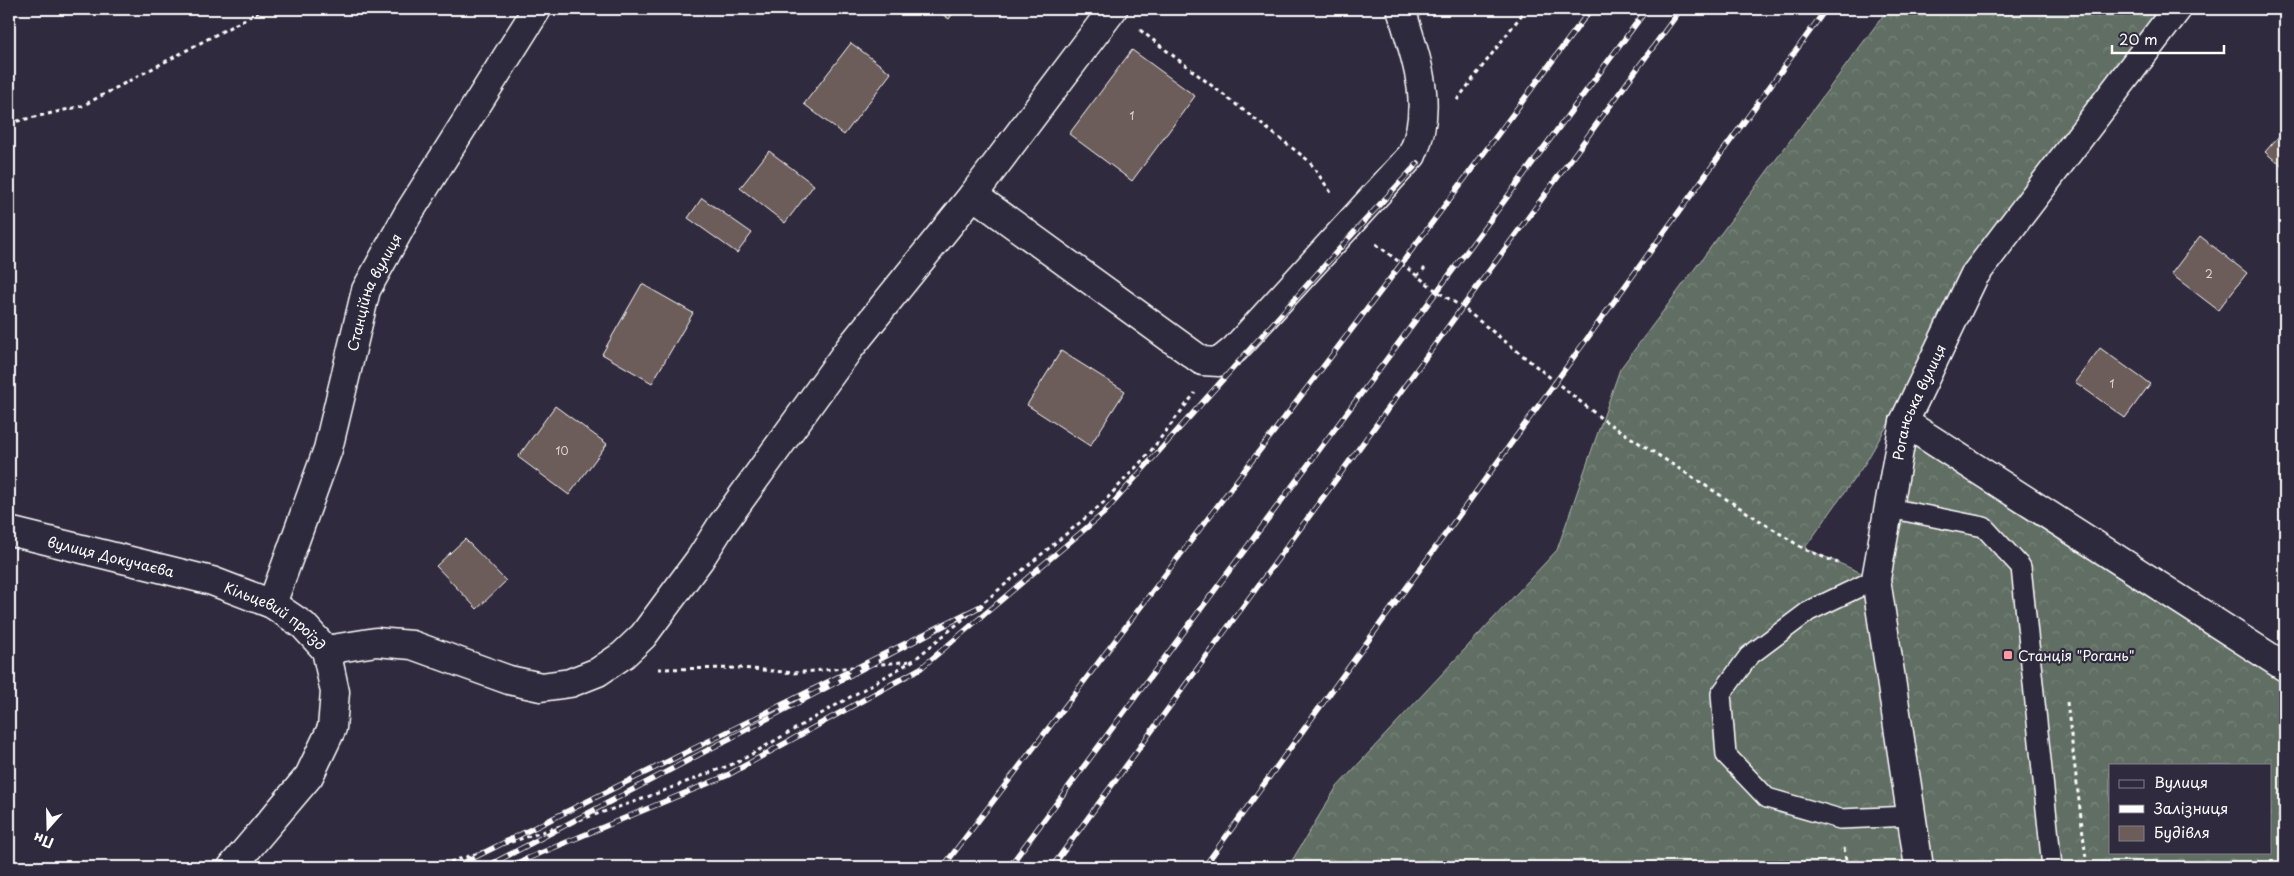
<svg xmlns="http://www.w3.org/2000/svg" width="2294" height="876" viewBox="0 0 2294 876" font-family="'Playpen Sans',sans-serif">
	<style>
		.forest { fill: url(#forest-crowns); stroke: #b0b6b1; fill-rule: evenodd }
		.building { fill: #6c5d5a; stroke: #fff }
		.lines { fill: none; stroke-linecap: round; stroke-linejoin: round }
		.lane-casing { stroke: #fff; stroke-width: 22 }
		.street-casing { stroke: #fff; stroke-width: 31 }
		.secondary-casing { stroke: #fff; stroke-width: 31 }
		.path { stroke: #fff; stroke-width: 3; stroke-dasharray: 4 4; stroke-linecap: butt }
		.lane { stroke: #2f2a3d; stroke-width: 19 }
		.street { stroke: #2f2a3d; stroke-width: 28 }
		.secondary { stroke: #2f2a3d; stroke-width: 28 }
		.rail-casing { stroke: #fff; stroke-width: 5.5 }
		.rail { stroke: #2f2a3d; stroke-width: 4; stroke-dasharray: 11; stroke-linecap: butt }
		.poi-dot { fill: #ff9aa2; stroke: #2f2a3d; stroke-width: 2 }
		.labels { text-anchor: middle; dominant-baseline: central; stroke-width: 4.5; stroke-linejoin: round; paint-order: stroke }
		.number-label { font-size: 11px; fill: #dad6d6 }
		.street-label { font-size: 14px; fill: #fff; stroke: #2f2a3d }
		.poi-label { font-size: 14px; fill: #fff; stroke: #2f2a3d; text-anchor: start }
	</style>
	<defs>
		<pattern id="forest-crowns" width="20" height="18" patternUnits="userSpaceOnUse" patternTransform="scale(1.25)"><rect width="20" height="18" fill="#606e63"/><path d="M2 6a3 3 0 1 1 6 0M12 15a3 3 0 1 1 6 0" fill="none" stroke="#78847a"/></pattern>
	</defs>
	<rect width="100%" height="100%" fill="#2f2a3d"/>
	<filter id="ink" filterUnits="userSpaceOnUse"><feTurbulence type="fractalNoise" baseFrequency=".02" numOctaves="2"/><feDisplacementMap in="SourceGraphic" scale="10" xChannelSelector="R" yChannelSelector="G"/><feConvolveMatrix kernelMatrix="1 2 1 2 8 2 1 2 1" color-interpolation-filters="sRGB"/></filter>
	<g filter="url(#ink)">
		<path class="forest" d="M 1888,9 L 2177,9 L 1974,276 L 1866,462 L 1805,548 L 1875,579 L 1904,422 L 2285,667 L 2285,867 L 1288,867 L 1336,788 L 1557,550 L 1620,369 ZM 2110,765 L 2270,765 L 2270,852 L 2110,852 Z"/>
		<g class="building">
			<path d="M 935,9 L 956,9 L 949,19 Z"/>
			<path d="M 851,43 L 891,73 L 844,135 L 804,104 Z"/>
			<path d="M 1132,50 L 1195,96 L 1132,181 L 1069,134 Z"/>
			<path d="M 2285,129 L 2285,169 L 2265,152 Z"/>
			<path d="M 769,151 L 814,185 L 785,223 L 740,188 Z"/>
			<path d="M 702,198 L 752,233 L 737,253 L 688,218 Z"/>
			<path d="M 2200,236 L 2247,273 L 2218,310 L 2171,274 Z"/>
			<path d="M 642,284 L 693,313 L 652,383 L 602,354 Z"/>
			<path d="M 2100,348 L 2150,384 L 2125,418 L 2075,382 Z"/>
			<path d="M 1061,351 L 1125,391 L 1090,446 L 1027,405 Z"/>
			<path d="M 555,406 L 607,444 L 569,495 L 518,457 Z"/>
			<path d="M 465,539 L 506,581 L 477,609 L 436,566 Z"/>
		</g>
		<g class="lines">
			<g class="lane-casing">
				<g id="lane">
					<path d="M 1889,508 L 1984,527 L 2021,567 L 2052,867"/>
					<path d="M 1876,579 L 1809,611 L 1749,656 L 1721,694 L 1726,755 L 1767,798 L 1840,819 L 1912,816"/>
				</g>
			</g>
			<g class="street-casing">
				<g id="street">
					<path d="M 973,195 L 1202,361 L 1219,362 L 1235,349 L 1412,155 C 1435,105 1416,59 1401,9"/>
					<path d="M 1904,422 L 2285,667"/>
					<path id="s1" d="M 9,531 L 212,581 L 272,604 L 303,625 L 326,650 L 335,692 L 332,728 L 309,776 L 232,867"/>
					<path id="s2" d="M 272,604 L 328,449 L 366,290 L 408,214 L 537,9"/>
					<path d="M 326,650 L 376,642 L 412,645 L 509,680 L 541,687 L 570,683 L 598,672 L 623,655 L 643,636 L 700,559 L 721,526 L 849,349 L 973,195 L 1113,9"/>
				</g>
			</g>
			<g class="secondary-casing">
				<g id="secondary">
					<path id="s3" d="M 1919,867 L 1876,579 L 1904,422 L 1974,276 L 2177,9"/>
				</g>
			</g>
			<g class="path">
				<path d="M 1140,30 L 1309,161 L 1332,194"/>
				<path d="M 1457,100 L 1526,9"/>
				<path d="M 9,123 L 82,106 L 264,9"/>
				<path d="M 1376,244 L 1438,292 L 1462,307 L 1602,419 L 1804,549 L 1838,563"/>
				<path d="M 1417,276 L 1425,268"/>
				<path d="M 658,669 L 742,668 L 794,673 L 911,661"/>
				<path d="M 2067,702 L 2087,867"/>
				<path d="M 1844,848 L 1847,867"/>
				<path d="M 435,867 L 637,801 L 738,762 L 914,660 L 1101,505 L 1150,452 L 1195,393"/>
			</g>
			<use href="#lane" class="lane"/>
			<use href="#street" class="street"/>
			<use href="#secondary" class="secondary"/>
			<g class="rail-casing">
				<g id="rail">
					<path d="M 455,867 L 981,606 L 486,867"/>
					<path d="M 507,867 L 726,776 L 921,668 L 1104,513 L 1357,229 L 1418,163"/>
					<path d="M 943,867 L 1402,263 L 1591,9"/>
					<path d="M 1009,867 L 1647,9"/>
					<path d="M 1052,867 L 1681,9"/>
					<path d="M 1204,867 L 1826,9"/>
				</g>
			</g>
			<use href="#rail" class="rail"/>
		</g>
	</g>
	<rect class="poi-dot" x="2003" y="650" width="10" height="10" rx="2.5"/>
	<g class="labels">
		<g class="number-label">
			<text x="1132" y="115">1</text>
			<text x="2209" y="273">2</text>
			<text x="2112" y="383">1</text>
			<text x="562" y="450">10</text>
		</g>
		<g class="street-label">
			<text stroke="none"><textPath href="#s2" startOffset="329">Станційна вулиця</textPath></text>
			<text stroke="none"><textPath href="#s3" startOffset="474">Роганська вулиця</textPath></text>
			<text stroke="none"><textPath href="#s1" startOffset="105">вулиця Докучаєва</textPath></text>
			<text stroke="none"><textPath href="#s1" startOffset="282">Кільцевий проїзд</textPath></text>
		</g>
		<g class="poi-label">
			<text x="2018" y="655">Станція "Рогань"</text>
		</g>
	</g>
	<rect width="2294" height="876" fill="none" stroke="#2f2a3d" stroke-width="30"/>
	<rect x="15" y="15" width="2264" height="846" fill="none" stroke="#fff" stroke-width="2" filter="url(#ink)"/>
	<rect x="2109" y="764" width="162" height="90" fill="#2f2a3d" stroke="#827f8b"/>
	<rect x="2119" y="780" width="25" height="8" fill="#2f2a3d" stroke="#827f8b"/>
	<text x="2154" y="788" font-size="15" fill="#ffffff">Вулиця</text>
	<rect x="2119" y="805" width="25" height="8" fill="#ffffff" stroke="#827f8b"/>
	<text x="2154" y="814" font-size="15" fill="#ffffff">Залізниця</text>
	<rect x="2119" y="826" width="25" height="15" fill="#6c5d5a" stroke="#827f8b"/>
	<text x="2154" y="838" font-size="15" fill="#ffffff">Будівля</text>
	<g transform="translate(48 828) rotate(200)" stroke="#2f2a3d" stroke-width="4" paint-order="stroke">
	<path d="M0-4L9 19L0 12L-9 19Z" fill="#ffffff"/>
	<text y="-8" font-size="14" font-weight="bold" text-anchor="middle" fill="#ffffff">Пн</text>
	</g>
	<path d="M2112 45v8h112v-8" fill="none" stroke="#ffffff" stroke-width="2.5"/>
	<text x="2119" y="45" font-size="15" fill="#ffffff" stroke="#2f2a3d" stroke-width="4" paint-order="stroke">20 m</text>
</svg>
